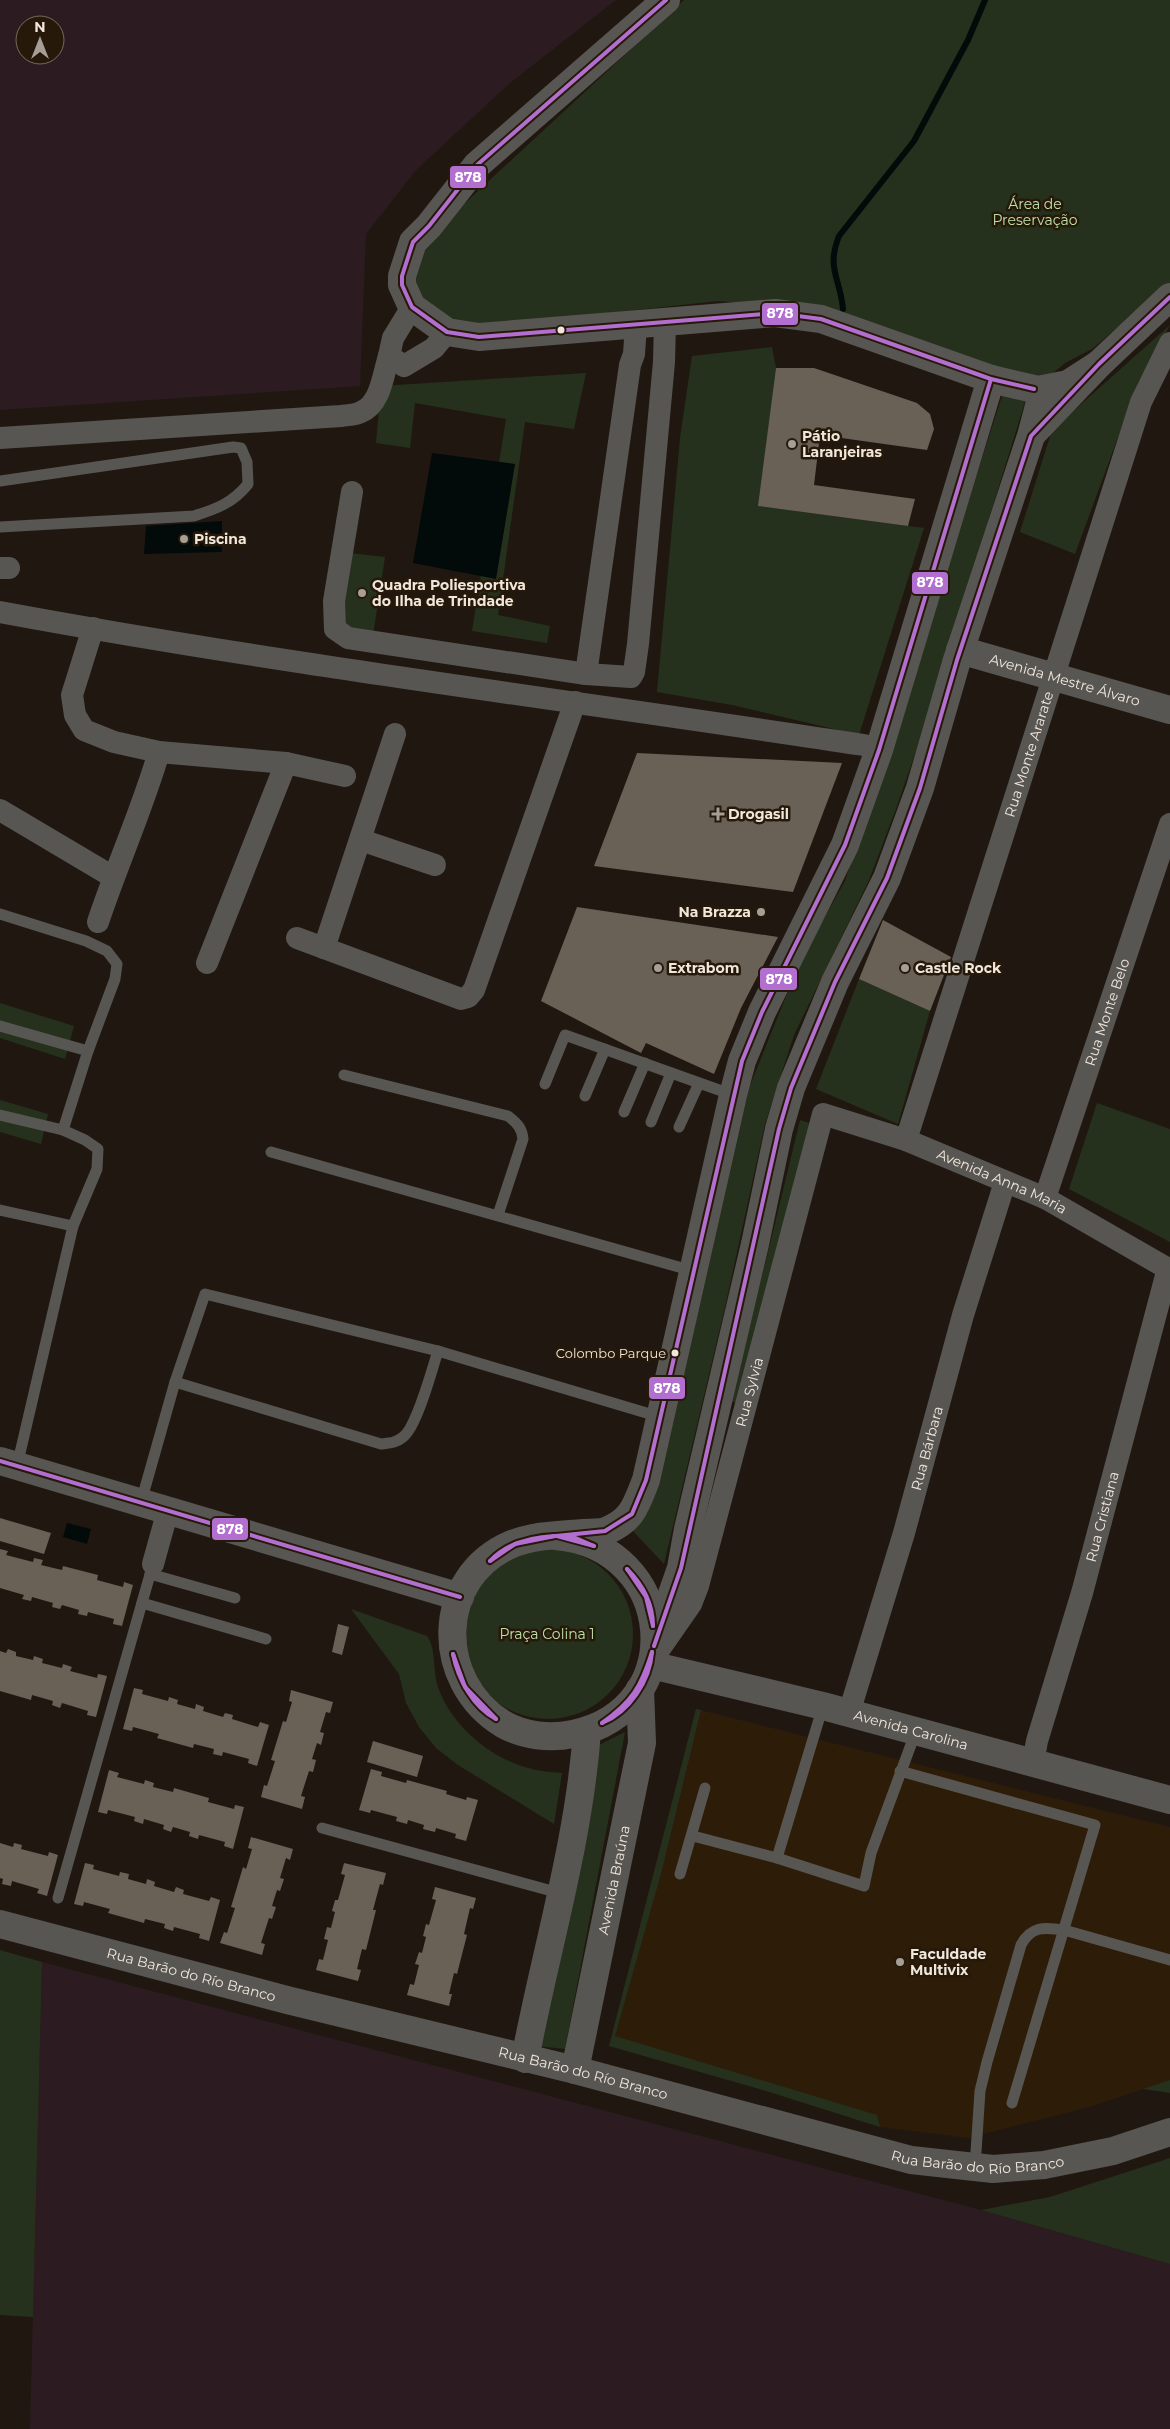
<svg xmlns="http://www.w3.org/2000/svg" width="1170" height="2429" viewBox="0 0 1170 2429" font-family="Montserrat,sans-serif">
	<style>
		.built { fill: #2c1c08 }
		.industrial { fill: #2c1c22; fill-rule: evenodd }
		.green { fill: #25311c }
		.water { fill: #030a0a }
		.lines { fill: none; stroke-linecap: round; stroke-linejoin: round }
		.stream { stroke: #030a0a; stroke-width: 6 }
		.building { fill: #696056 }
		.service { stroke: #585652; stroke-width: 11 }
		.minor { stroke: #585652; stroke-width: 22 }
		.tertiary { stroke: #585652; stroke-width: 28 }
		.bus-1-casing { stroke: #26190a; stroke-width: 8 }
		.bus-1 { stroke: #b36fd0; stroke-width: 4 }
		.bus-dot { fill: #f0e7dc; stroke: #26190a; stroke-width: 2 }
		.poi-dot { fill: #a79f95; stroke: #26190a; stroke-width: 2 }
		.labels { text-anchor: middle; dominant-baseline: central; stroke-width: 5; stroke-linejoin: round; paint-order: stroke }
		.bus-label { font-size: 13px; fill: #f0e7dc; stroke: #26190a; text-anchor: end }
		.park-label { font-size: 14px; fill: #bde1a8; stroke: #26190a }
		.poi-label { font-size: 14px; font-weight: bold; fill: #f0e7dc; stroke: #26190a; text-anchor: start }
		.street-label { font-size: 14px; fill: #f0e7dc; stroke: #26190a }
		.line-badge { stroke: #26190a; stroke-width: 2 }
		.badge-label { font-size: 14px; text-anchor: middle; font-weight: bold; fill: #fff }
	</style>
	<rect width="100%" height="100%" fill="#201810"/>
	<path class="built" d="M 696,1709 L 1170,1827 L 1170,2080 L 1093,2106 L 968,2138 L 880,2127 L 763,2090 L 609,2046 Z"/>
	<g class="industrial">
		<path d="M 0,0 L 616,0 L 510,83 L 416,170 L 366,234 L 360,386 L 0,410 ZM 25,25 L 55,25 L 55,55 L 25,55 Z"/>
		<path d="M 42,1962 L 981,2210 L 1170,2264 L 1170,2429 L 30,2429 Z"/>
	</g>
	<g class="green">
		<path d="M 684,0 L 1170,0 L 1170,283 L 1092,349 L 1065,363 L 1041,383 L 803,308 L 718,301 L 472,328 L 445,320 L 415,294 L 417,258 L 436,230 Z"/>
		<path d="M 1170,325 L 1138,383 L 1075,554 L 1020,532 L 1052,430 Z"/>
		<path d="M 772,347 L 776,368 L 759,506 L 924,528 L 859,735 L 732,705 L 657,692 L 680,438 L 692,356 Z"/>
		<path d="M 586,373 L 574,429 L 525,422 L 498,615 L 550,626 L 547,643 L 472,631 L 506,419 L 415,403 L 410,448 L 376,443 L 381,386 Z"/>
		<path d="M 1003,393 L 1025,402 L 924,728 L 896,809 L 869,880 L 794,1035 L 765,1124 L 725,1307 L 664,1564 L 631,1529 L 749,1088 L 802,957 L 845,881 Z"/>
		<path d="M 350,553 L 385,557 L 373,635 L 340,629 Z"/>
		<path d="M 859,979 L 930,1011 L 898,1124 L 816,1089 Z"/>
		<path d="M 0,1003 L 74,1026 L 65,1059 L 0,1038 Z"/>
		<path d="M 0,1100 L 48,1114 L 41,1144 L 0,1132 Z"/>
		<path d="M 1097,1103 L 1170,1129 L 1170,1242 L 1069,1189 Z"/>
		<path d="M 800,1120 L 812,1124 L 738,1404 L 729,1400 C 756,1307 777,1214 800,1120 Z"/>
		<circle cx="548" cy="1634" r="85"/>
		<path d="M 351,1609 L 427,1636 C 436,1648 433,1669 437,1684 C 448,1720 482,1751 516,1764 C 531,1770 546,1772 562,1773 L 554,1824 L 458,1765 L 436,1748 L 419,1727 L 406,1703 L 399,1674 Z"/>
		<path d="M 696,1709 L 701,1710 L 661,1874 L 615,2036 L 877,2115 L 880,2127 L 763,2090 L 609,2046 Z"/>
		<path d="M 625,1732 L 565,2049 L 537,2046 L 599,1745 Z"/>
		<path d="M 0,1950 L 42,1962 L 33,2317 L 0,2315 Z"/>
		<path d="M 1170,2080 L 1170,2093 L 1143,2089 Z"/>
		<path d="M 1170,2158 L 1170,2264 L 981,2210 L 1050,2197 Z"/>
	</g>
	<g class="water">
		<path d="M 432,453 L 515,464 L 496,579 L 413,563 Z"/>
		<path d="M 222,521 L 222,552 L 144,554 L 146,526 Z"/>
		<path d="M 67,1523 L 91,1529 L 87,1544 L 63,1537 Z"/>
	</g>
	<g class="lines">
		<path class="stream" d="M 843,309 C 840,277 826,269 839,236 L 914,141 L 968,40 L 985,0"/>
	</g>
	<g class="building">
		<path d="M 776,368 L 814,368 L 917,403 L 930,414 L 934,429 L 927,450 L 820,435 L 814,485 L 915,499 L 908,526 L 758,506 Z"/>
		<path d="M 637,753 L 842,763 L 793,892 L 594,866 Z"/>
		<path d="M 577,907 L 778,937 L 741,1008 L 714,1074 L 646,1043 L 641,1053 L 541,1001 Z"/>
		<path d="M 883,920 L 951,957 L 930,1011 L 859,979 Z"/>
		<path d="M 0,1518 L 51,1533 L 44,1554 L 0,1541 Z"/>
		<path d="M 0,1549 L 8,1551 L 6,1555 L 33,1562 L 34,1558 L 43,1560 L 41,1565 L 62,1570 L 63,1566 L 98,1575 L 97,1580 L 123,1587 L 124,1582 L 133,1585 L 122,1626 L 113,1624 L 114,1619 L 88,1612 L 87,1616 L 78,1614 L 79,1610 L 62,1605 L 60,1609 L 52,1607 L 53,1603 L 32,1597 L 31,1601 L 22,1599 L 24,1595 L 0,1588 Z"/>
		<path d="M 338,1624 L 349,1627 L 342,1655 L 332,1652 Z"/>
		<path d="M 8,1649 L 16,1652 L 16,1656 L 33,1660 L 34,1656 L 43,1659 L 42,1663 L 62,1668 L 63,1664 L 72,1667 L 70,1671 L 97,1678 L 98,1674 L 107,1676 L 96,1717 L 87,1715 L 88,1711 L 62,1703 L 60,1708 L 52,1705 L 53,1701 L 32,1695 L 31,1700 L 0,1691 L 0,1651 L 6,1653 Z"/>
		<path d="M 134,1688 L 143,1690 L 142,1694 L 168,1701 L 169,1697 L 178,1700 L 177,1704 L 195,1709 L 196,1704 L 204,1707 L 203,1711 L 223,1717 L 225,1713 L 233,1715 L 232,1719 L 258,1727 L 260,1722 L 269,1725 L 257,1766 L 248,1763 L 249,1759 L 223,1752 L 222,1756 L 213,1754 L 214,1749 L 194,1744 L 193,1748 L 157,1738 L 159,1734 L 133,1727 L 132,1731 L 123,1729 Z"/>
		<path d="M 291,1690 L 333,1702 L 330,1713 L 326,1712 L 320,1732 L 324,1733 L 321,1745 L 317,1743 L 312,1759 L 316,1760 L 313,1772 L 309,1771 L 301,1796 L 305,1797 L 302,1809 L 261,1797 L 264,1785 L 267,1786 L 275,1761 L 271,1760 L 283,1721 L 286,1722 L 292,1702 L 289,1701 Z"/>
		<path d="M 373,1741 L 423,1756 L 417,1777 L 367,1762 Z"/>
		<path d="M 371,1769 L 382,1772 L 381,1776 L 406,1783 L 407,1780 L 447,1791 L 446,1794 L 466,1800 L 467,1797 L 478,1800 L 466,1841 L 455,1838 L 456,1834 L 436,1828 L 435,1832 L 423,1829 L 424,1825 L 408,1820 L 407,1824 L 396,1821 L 397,1817 L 371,1810 L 370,1813 L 359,1810 Z"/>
		<path d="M 109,1770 L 119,1773 L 117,1777 L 144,1784 L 145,1780 L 154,1783 L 153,1787 L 173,1792 L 174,1788 L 209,1798 L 208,1802 L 234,1809 L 235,1805 L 244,1807 L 233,1849 L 224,1846 L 225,1842 L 199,1835 L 198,1839 L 189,1836 L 190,1832 L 173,1827 L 171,1832 L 163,1829 L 164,1825 L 144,1819 L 143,1824 L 134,1821 L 135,1817 L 108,1810 L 107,1814 L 98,1812 Z"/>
		<path d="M 251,1837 L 293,1849 L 290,1860 L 286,1858 L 280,1878 L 284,1879 L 280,1891 L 277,1890 L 272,1906 L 276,1907 L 272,1919 L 269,1918 L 261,1943 L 265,1944 L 262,1955 L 220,1943 L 224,1932 L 227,1933 L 235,1908 L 231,1907 L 243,1867 L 246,1869 L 252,1849 L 248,1848 Z"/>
		<path d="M 0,1843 L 13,1847 L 14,1843 L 22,1845 L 21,1849 L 48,1856 L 49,1852 L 58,1855 L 47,1896 L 37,1893 L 39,1889 L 12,1881 L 11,1886 L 2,1884 L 3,1879 L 0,1878 Z"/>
		<path d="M 85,1863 L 94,1865 L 93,1869 L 119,1876 L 120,1872 L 129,1874 L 128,1879 L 146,1884 L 147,1879 L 155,1882 L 154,1886 L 174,1892 L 176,1887 L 184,1890 L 183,1894 L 209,1901 L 211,1897 L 220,1900 L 209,1941 L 199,1938 L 200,1934 L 174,1927 L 173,1931 L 164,1928 L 165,1924 L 145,1919 L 144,1923 L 108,1913 L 110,1909 L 84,1902 L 83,1906 L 74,1904 Z"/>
		<path d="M 344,1863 L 386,1873 L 383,1885 L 380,1884 L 373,1910 L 376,1910 L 366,1950 L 362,1949 L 357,1969 L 361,1970 L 358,1981 L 316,1970 L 319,1959 L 323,1960 L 328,1940 L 324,1939 L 327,1927 L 331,1928 L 335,1912 L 332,1911 L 335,1900 L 338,1900 L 345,1875 L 341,1874 Z"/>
		<path d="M 435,1887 L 476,1898 L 473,1909 L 470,1908 L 464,1934 L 467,1935 L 457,1974 L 454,1973 L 449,1994 L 452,1994 L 449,2006 L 407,1995 L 410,1984 L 414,1985 L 419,1965 L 415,1964 L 419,1952 L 422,1953 L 426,1937 L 423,1936 L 426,1924 L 429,1925 L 436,1900 L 432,1899 Z"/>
	</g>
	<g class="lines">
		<g class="service">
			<path d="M 0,481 L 233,447 L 241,448 L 247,462 L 248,484 C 233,503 216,509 194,516 L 0,527"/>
			<path d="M 0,914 L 86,941 L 107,951 L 117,964 L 115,979 L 88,1051 L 63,1130 L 85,1140 L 98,1149 L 97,1169 L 73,1226 L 17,1466"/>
			<path d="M 0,1026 L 88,1051"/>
			<path d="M 344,1075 L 508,1116 C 517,1123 522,1128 523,1139 L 498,1215"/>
			<path d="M 545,1084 L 565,1035 L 733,1095"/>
			<path d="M 585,1096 L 605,1049"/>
			<path d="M 624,1112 L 645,1063"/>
			<path d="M 0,1115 L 63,1130"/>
			<path d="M 651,1122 L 671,1073"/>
			<path d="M 679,1127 L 699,1083"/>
			<path d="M 271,1152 L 693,1271"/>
			<path d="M 0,1210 L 73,1226"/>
			<path d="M 175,1382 L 381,1444 C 390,1443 396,1443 403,1437 C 417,1427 432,1369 438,1351"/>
			<path d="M 141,1502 L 175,1382 L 205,1294 L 438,1351 L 660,1417"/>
			<path d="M 150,1574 L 235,1598"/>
			<path d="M 142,1603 L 266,1639"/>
			<path d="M 823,1706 L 777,1858 L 864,1886 L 871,1853 L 916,1731"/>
			<path d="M 900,1771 L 1095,1825 L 1012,2103"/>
			<path d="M 322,1828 L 563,1894"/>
			<path d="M 693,1836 L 777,1858"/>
			<path d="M 680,1874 L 705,1788"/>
			<path d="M 58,1898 L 153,1564"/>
			<path d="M 975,2167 L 980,2091 L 987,2062 L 1021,1945 C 1031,1926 1044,1927 1064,1930 L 1170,1960"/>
		</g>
		<g class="minor">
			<path d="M 412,307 L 393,338 L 389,356 L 404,366 L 434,348 L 447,332"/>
			<path d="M 0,438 L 341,416 C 348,415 356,415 361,412 C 381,404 383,374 389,356"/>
			<path d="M 352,492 L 334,601 L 335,629 L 348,638 L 586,674 L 631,677 L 634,672 L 638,644 L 664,362 L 665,322"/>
			<path d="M 0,568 L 9,568"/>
			<path d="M 0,612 C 286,665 576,701 864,745 L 879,750"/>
			<path d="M 93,628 L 72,695 L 75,715 L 84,730 L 114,742 L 159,752 L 286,763 L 345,776"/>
			<path d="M 586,674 L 630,365 L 634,354 L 636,325"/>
			<path d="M 0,810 L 113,877"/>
			<path d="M 361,840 L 435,865"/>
			<path d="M 98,922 C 117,865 142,810 159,752"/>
			<path d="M 297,938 L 461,999 L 468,997 L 474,990 L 575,702"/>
			<path d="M 324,948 L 395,734"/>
			<path d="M 207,963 L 286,763"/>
			<path id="s1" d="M 906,1140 L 1141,402 L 1170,343"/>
			<path id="s2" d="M 1045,1198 L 1170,824"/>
			<path d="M 153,1564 L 168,1510"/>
			<path id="s3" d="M 659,1650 L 691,1604 L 698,1586 L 823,1114 L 906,1140 L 1045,1198 L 1170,1270"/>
			<path id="s4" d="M 849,1713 L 904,1533 L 963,1315 L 1005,1182"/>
			<path id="s5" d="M 1033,1763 L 1037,1741 L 1082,1593 L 1168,1268"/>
		</g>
		<g class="tertiary">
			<path d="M 666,0 L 477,165 L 429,226 L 413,242 L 402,276 L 402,285 L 412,307 L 447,332 L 479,337 L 775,313 L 821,319 L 991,379 L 1038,390 L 1068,384 L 1099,364"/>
			<path d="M 1033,433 L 1099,364 L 1170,297"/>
			<path id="s6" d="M 960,650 L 1170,710"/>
			<path d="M 0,1461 L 460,1597"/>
			<path d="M 556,1536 C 678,1547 690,1710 573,1734 C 550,1739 524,1736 503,1724 C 434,1682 434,1577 512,1544 C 535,1535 559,1535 583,1533 C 590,1533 599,1533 606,1531 C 633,1520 636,1505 646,1480 L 733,1095 L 742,1061 L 762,1012 L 845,845 L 879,750 L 991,379"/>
			<path d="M 657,1637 L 681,1568 L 688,1529 L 755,1244 L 779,1129 L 791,1088 L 835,982 L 887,878 L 920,788 L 957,660 L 1031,436 L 1040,402 L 1038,390"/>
			<path id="s7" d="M 651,1665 L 823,1706 L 1170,1800"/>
			<path id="s8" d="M 0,1924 L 287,2000 L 575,2070 L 911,2160 L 993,2169 L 1044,2165 L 1113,2151 L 1170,2132"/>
			<path d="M 525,2059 C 546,1949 579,1843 587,1731"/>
			<path id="s9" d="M 575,2070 L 642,1743 L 640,1689"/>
		</g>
		<g class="bus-1-casing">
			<g id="bus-1">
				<path d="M 666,0 L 477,165 L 429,226 L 413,242 L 402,276 L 402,285 L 412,307 L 447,332 L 479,337 L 775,313 L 821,319 L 991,379 L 1034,389"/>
				<path d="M 0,1461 L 460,1597"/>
				<path d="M 556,1536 L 605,1531 L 632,1514 L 646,1480 L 742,1061 L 762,1012 L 845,845 L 879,750 L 991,379"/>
				<path d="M 557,1536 L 594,1546"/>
				<path d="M 557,1536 L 571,1536 L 594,1546"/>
				<path d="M 490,1561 C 507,1543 531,1537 555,1536"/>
				<path d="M 490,1561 L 515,1544 L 555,1536"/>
				<path d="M 627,1569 C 642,1584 653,1604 653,1626"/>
				<path d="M 627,1569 L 646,1597 L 653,1626"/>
				<path d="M 654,1646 L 681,1568 L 779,1129 L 791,1088 L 835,982 L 887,878 L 920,788 L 957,660 L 1031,436 L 1099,364 L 1170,297"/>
				<path d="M 453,1654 L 465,1687 L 496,1719"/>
				<path d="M 453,1654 C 458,1679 473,1707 496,1719"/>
				<path d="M 602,1723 C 632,1702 641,1687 652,1652"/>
				<path d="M 602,1723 C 629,1712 650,1681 652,1652"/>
			</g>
		</g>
		<use href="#bus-1" class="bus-1"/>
	</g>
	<g class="bus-dot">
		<circle cx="561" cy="330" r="4.5"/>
		<circle cx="675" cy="1353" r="4.5"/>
	</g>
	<g class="poi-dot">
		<circle cx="792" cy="444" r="5"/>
		<circle cx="184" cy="539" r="5"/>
		<circle cx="362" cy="593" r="5"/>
		<path d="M715.5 806.5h5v5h5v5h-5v5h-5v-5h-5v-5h5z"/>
		<circle cx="761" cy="912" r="5"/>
		<circle cx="658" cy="968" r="5"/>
		<circle cx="905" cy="968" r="5"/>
		<circle cx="900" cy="1962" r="5"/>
	</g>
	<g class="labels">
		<g class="bus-label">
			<text x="666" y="1353">Colombo Parque</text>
		</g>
		<g class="park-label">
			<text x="1035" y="204">Área de<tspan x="1035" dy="16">Preservação</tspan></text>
			<text x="547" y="1634">Praça Colina 1</text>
		</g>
		<g class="poi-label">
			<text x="802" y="436">Pátio<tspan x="802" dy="16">Laranjeiras</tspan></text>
			<text x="194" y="539">Piscina</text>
			<text x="372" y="585">Quadra Poliesportiva<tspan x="372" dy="16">do Ilha de Trindade</tspan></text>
			<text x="728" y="814">Drogasil</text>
			<text x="751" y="912" text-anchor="end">Na Brazza</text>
			<text x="668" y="968">Extrabom</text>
			<text x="915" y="968">Castle Rock</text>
			<text x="910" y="1954">Faculdade<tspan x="910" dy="16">Multivix</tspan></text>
		</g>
		<g class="street-label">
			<text stroke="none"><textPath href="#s6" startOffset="109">Avenida Mestre Álvaro</textPath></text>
			<text stroke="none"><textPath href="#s1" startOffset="405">Rua Monte Ararate</textPath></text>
			<text stroke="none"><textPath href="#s2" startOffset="196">Rua Monte Belo</textPath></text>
			<text stroke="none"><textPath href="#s3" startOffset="755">Avenida Anna Maria</textPath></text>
			<text stroke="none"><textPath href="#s3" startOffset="276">Rua Sylvia</textPath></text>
			<text stroke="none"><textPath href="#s4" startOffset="276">Rua Bárbara</textPath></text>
			<text stroke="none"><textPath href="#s5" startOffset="256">Rua Cristiana</textPath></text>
			<text stroke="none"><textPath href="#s7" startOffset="268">Avenida Carolina</textPath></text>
			<text stroke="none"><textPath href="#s9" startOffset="194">Avenida Braúna</textPath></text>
			<text stroke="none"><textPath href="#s8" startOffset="198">Rua Barão do Río Branco</textPath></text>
			<text stroke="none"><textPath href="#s8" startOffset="602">Rua Barão do Río Branco</textPath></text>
			<text stroke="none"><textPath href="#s8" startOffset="1008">Rua Barão do Río Branco</textPath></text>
		</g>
	</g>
	<g class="line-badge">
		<rect x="449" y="165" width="38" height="24" rx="5" fill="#b36fd0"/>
		<rect x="761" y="302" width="38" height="24" rx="5" fill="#b36fd0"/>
		<rect x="911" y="571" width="38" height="24" rx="5" fill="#b36fd0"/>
		<rect x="759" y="967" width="39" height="24" rx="5" fill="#b36fd0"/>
		<rect x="648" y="1376" width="38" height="24" rx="5" fill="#b36fd0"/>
		<rect x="211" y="1517" width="38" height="24" rx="5" fill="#b36fd0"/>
	</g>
	<g class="badge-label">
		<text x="468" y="182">878</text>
		<text x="780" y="318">878</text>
		<text x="930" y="587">878</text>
		<text x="779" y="984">878</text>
		<text x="667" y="1393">878</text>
		<text x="230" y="1534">878</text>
	</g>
	<g transform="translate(40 40)"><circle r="24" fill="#26190a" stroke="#776b5e"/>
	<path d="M0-4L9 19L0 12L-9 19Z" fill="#a79f95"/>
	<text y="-8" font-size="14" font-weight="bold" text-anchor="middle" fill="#f0e7dc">N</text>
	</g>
</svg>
